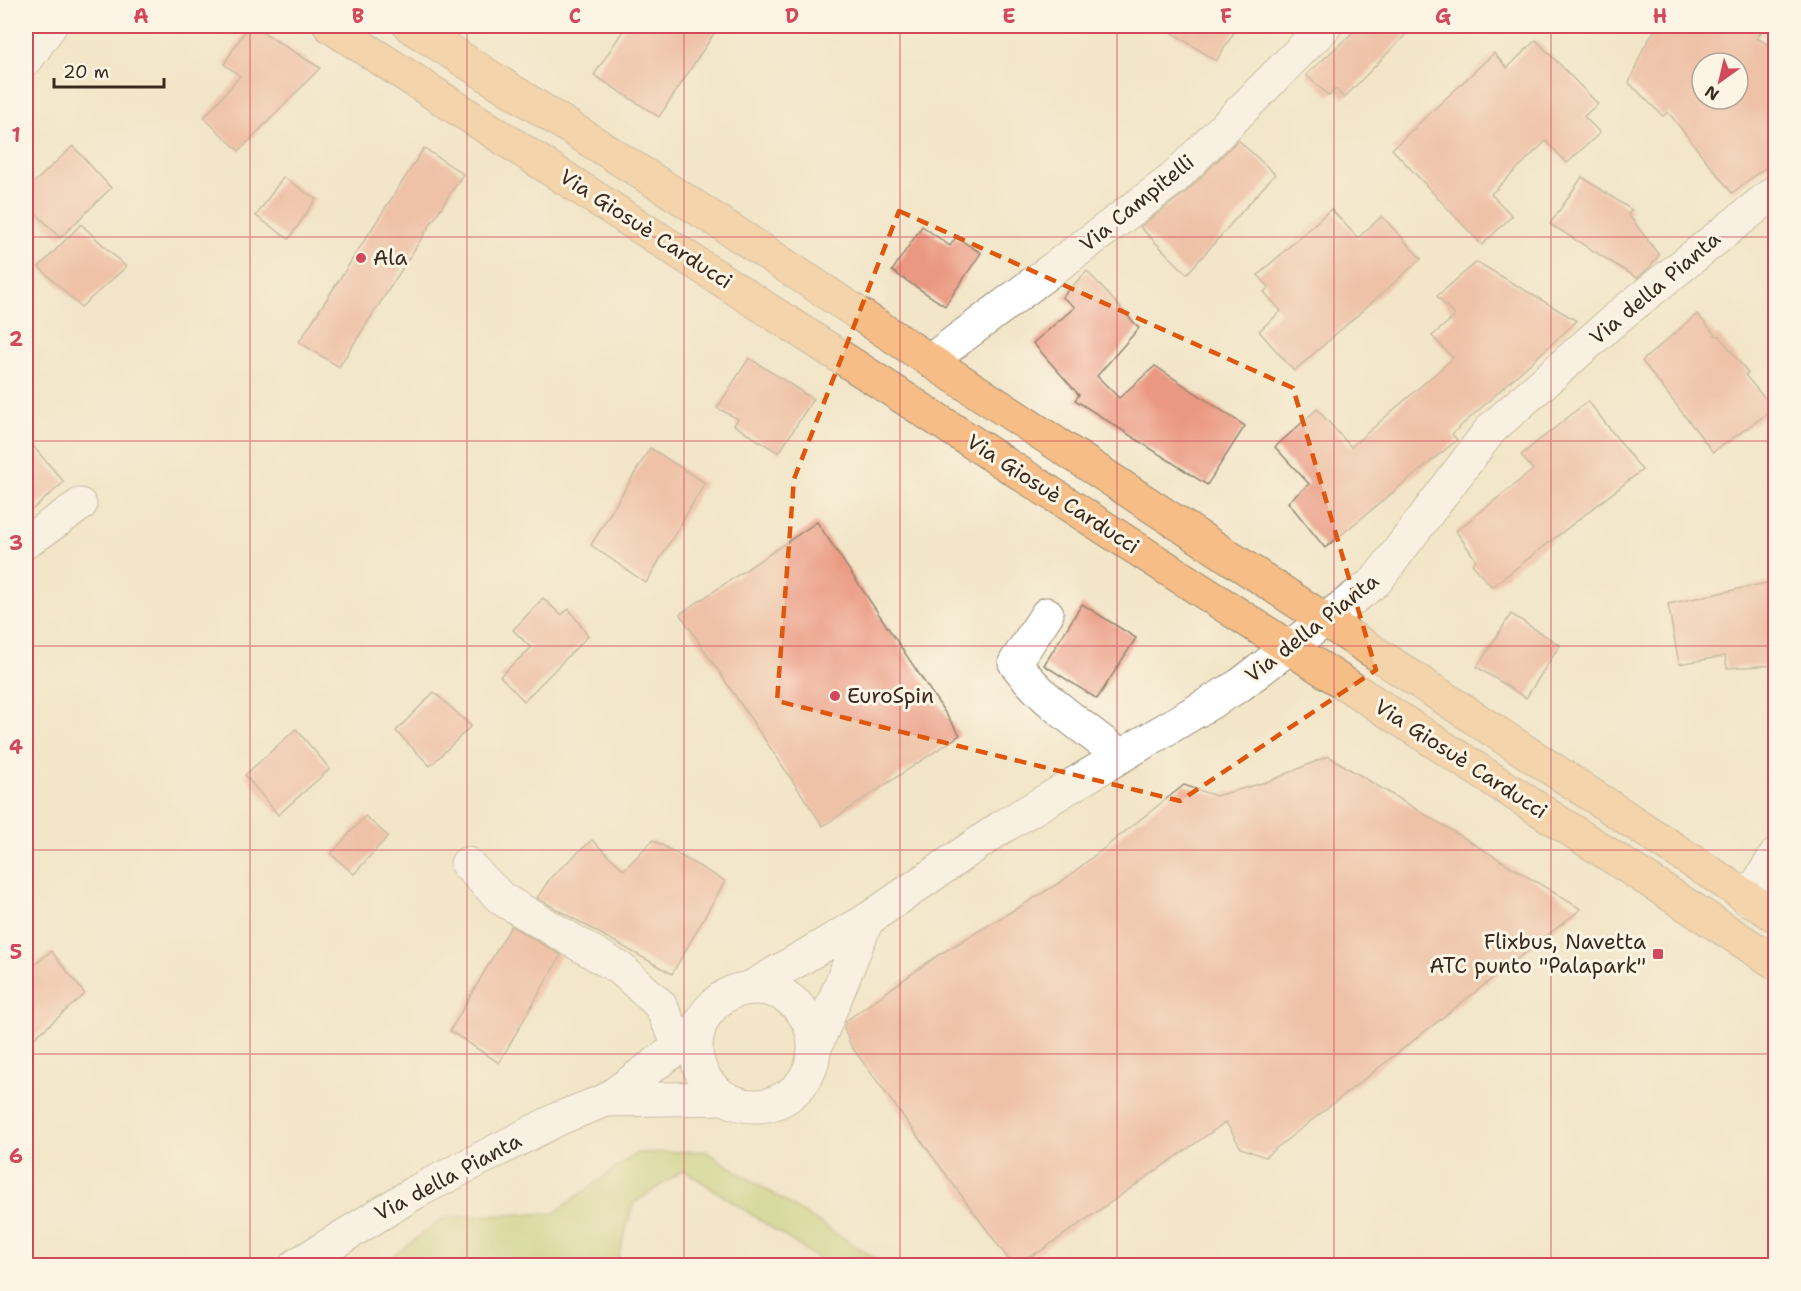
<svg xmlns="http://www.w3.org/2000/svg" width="1801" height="1291" viewBox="0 0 1801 1291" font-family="'Shantell Sans',sans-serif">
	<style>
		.green { fill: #b9ca6d; stroke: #7a7a46; stroke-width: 1.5 }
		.building { fill: #ea9881; fill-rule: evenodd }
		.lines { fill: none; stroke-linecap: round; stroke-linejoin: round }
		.street-casing { stroke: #968873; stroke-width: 35 }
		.primary-casing { stroke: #968873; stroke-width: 35 }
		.street { stroke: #fff; stroke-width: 33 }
		.primary { stroke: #f6be86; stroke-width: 33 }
		.marked { fill: none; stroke: #df570d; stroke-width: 4.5; stroke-dasharray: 12 8; stroke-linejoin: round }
		.grid { fill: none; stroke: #d1495b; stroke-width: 1.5; stroke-opacity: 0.55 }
		.poi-dot { fill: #d1495b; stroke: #fcf5e5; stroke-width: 2 }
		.labels { text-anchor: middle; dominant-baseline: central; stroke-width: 6; stroke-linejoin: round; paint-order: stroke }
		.street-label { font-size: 21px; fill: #3b2a1e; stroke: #fcf5e5 }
		.poi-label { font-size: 21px; fill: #3b2a1e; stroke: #fcf5e5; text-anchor: start }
		.neatline { fill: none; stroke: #d1495b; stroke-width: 2 }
		.grid-label { font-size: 20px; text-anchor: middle; font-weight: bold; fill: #d1495b }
	</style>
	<rect width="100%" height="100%" fill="#fcf5e5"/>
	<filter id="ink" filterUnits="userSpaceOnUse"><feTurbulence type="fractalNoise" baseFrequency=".0167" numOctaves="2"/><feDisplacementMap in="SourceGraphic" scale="12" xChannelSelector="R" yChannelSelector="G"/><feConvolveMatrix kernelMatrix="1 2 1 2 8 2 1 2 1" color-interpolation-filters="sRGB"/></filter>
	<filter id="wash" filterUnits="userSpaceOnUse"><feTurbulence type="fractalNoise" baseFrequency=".008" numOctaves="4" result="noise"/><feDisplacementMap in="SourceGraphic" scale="24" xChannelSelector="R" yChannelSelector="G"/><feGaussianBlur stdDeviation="1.35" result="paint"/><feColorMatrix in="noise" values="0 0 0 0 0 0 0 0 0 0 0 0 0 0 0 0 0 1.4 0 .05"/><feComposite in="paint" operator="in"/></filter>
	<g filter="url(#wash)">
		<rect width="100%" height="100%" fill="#f2e5c8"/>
		<path class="green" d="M 705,1151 L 886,1265 L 828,1265 L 684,1170 L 633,1204 L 616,1265 L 381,1265 L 445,1217 L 554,1213 L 637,1153 Z"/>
		<g id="blocks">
			<g class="building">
				<path d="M 248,26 L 253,26 L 320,68 L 239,151 L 204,118 L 240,76 L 224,64 Z"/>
				<path d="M 626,26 L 719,26 L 659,117 L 594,75 Z"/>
				<path d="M 1162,26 L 1238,26 L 1216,61 Z"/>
				<path d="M 1360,26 L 1414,26 L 1344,98 L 1336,89 L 1329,96 L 1306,75 Z"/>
				<path d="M 1657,26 L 1765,26 L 1757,38 L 1776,49 L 1776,159 L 1732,193 L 1668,112 L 1663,116 L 1629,83 L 1643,49 ZM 1702,63 L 1738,63 L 1738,99 L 1702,99 Z"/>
				<path d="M 1536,40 L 1598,104 L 1584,116 L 1600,133 L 1567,163 L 1546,141 L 1491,194 L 1512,216 L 1482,245 L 1392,149 L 1494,53 L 1507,68 Z"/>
				<path d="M 1238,140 L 1275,174 L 1187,274 L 1140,227 L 1186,192 Z"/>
				<path d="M 73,146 L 111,188 L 60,238 L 26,203 L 26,190 Z"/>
				<path d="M 424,148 L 463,174 L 339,367 L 299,342 Z"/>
				<path d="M 283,177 L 316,199 L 289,239 L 256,216 Z"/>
				<path d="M 1582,177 L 1632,210 L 1628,214 L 1659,255 L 1650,267 L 1637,278 L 1550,224 Z"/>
				<path d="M 1331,209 L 1358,238 L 1382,216 L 1421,259 L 1294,371 L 1259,331 L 1281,311 L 1264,292 L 1269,287 L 1258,275 Z"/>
				<path d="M 81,224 L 126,267 L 81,307 L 39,267 Z"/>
				<path d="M 922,226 L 950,246 L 956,237 L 981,253 L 945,306 L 892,271 Z"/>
				<path d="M 1477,262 L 1577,321 L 1452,434 L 1457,440 L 1325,548 L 1288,502 L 1309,484 L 1275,447 L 1317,409 L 1351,447 L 1453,358 L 1432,336 L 1455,316 L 1437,296 Z"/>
				<path d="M 1087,271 L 1139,328 L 1097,376 L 1119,398 L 1155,366 L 1245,426 L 1207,485 L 1075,400 L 1079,395 L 1033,343 L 1075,307 L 1062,297 Z"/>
				<path d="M 1697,314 L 1716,336 L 1719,335 L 1748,373 L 1745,375 L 1774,409 L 1713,452 L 1642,361 Z"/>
				<path d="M 749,358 L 813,399 L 779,453 L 734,425 L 738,419 L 717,408 Z"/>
				<path d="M 1588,401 L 1642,470 L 1492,587 L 1472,564 L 1476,560 L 1456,531 L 1533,470 L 1521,455 Z"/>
				<path d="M 26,438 L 64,482 L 26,515 Z"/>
				<path d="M 650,448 L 705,483 L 646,583 L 591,545 Z"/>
				<path d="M 817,522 L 960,735 L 823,826 L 680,614 Z"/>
				<path d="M 1776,581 L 1776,665 L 1727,668 L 1725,656 L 1679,664 L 1668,604 Z"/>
				<path d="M 543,598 L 561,615 L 569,609 L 588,636 L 524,701 L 500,676 L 531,648 L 513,630 Z"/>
				<path d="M 1082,604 L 1136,638 L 1097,699 L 1044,665 Z"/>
				<path d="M 1511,614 L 1560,645 L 1526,698 L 1477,667 Z"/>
				<path d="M 434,692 L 471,726 L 430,766 L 396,731 Z"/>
				<path d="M 296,729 L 330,769 L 278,815 L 245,775 Z"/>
				<path d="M 1328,756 L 1581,909 L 1265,1157 L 1241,1148 L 1226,1122 L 1039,1252 L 1012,1264 L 851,1046 L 844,1028 L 846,1021 L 937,956 L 1061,882 L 1184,785 L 1216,796 L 1270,781 Z"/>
				<path d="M 365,816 L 388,836 L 354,874 L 331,854 Z"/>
				<path d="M 592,840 L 624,870 L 653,840 L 725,881 L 672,974 L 537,898 L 551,877 Z"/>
				<path d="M 511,926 L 561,955 L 499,1063 L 450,1031 Z"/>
				<path d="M 51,951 L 85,994 L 26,1045 L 26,972 Z"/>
			</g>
		</g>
	</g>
	<g filter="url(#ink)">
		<use href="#blocks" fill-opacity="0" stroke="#968873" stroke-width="1.5"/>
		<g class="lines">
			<g class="street-casing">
				<g id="street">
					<path d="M 26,60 L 50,26"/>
					<path d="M 931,360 L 1173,179 L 1325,26"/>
					<path d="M 26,542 L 80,505"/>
					<path d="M 1047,614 L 1015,663 C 1044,702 1083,727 1121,756"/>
					<path d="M 467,864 L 502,899 L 621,969 L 660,1005 L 680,1046"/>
					<path d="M 1748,899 L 1776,855"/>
					<path d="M 750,988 L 867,920 L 1002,827 L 1240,685 L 1376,581 L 1491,429 L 1620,315 L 1776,191"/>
					<circle cx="755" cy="1047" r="59"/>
					<path d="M 815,1048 L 867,920"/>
					<path d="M 606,1100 L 725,1098"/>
					<path d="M 295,1266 L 416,1192 L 560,1118 L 606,1100 L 698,1033"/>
				</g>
			</g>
			<g class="primary-casing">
				<g id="primary">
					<path d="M 330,26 L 1776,963"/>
					<path d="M 410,26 L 722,224 L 1776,916"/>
				</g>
			</g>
			<use href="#street" class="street"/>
			<use href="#primary" class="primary"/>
		</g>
	</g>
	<path d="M0 0H1801V1291H0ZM 899,211 L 1293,388 L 1376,670 L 1180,801 L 777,701 L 794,479 Z" fill="#f2e5c8" fill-opacity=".55" fill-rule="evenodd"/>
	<path class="marked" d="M 899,211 L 1293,388 L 1376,670 L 1180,801 L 777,701 L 794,479 Z"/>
	<path class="grid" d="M 250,26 L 250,1266M 467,26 L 467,1266M 684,26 L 684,1266M 900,26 L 900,1266M 1117,26 L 1117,1266M 1334,26 L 1334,1266M 1551,26 L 1551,1266M 26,237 L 1776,237M 26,441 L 1776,441M 26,646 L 1776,646M 26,850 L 1776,850M 26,1054 L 1776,1054"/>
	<g class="poi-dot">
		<circle cx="361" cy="258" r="6"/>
		<circle cx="835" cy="696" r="6"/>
		<rect x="1652" y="948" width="12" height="12" rx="3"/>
	</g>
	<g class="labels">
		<g class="street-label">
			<text transform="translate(1137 203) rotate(-39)">Via Campitelli</text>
			<text transform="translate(646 229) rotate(33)">Via Giosuè Carducci</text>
			<text transform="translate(1655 288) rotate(-40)">Via della Pianta</text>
			<text transform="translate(1053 494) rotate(33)">Via Giosuè Carducci</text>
			<text transform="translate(1312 628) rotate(-38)">Via della Pianta</text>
			<text transform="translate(1461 759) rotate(33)">Via Giosuè Carducci</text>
			<text transform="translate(448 1177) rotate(-28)">Via della Pianta</text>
		</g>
		<g class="poi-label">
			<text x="373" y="258">Ala</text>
			<text x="847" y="696">EuroSpin</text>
			<text x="1646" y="942" text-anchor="end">Flixbus, Navetta<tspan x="1646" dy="24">ATC punto "Palapark"</tspan></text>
		</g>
	</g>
	<rect width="1801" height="1291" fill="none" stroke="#fcf5e5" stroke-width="66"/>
	<g transform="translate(1720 81) rotate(214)"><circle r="28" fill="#fcf5e5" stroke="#afa495" stroke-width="1.5"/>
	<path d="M0-4.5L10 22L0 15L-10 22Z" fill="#d1495b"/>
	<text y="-9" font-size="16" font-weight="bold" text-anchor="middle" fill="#3b2a1e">N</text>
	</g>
	<path d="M54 78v9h110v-9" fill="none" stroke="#3b2a1e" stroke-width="3"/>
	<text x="63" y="78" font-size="18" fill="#3b2a1e" stroke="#fcf5e5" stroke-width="4.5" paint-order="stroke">20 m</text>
	<rect x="33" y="33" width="1735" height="1225" class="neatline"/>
	<g class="grid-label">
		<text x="141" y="23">A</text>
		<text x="358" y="23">B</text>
		<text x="575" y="23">C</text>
		<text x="792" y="23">D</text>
		<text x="1009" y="23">E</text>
		<text x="1226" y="23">F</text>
		<text x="1443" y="23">G</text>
		<text x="1660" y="23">H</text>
		<text x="16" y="142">1</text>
		<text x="16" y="346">2</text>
		<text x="16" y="550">3</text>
		<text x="16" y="754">4</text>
		<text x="16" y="959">5</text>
		<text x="16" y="1163">6</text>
	</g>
</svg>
